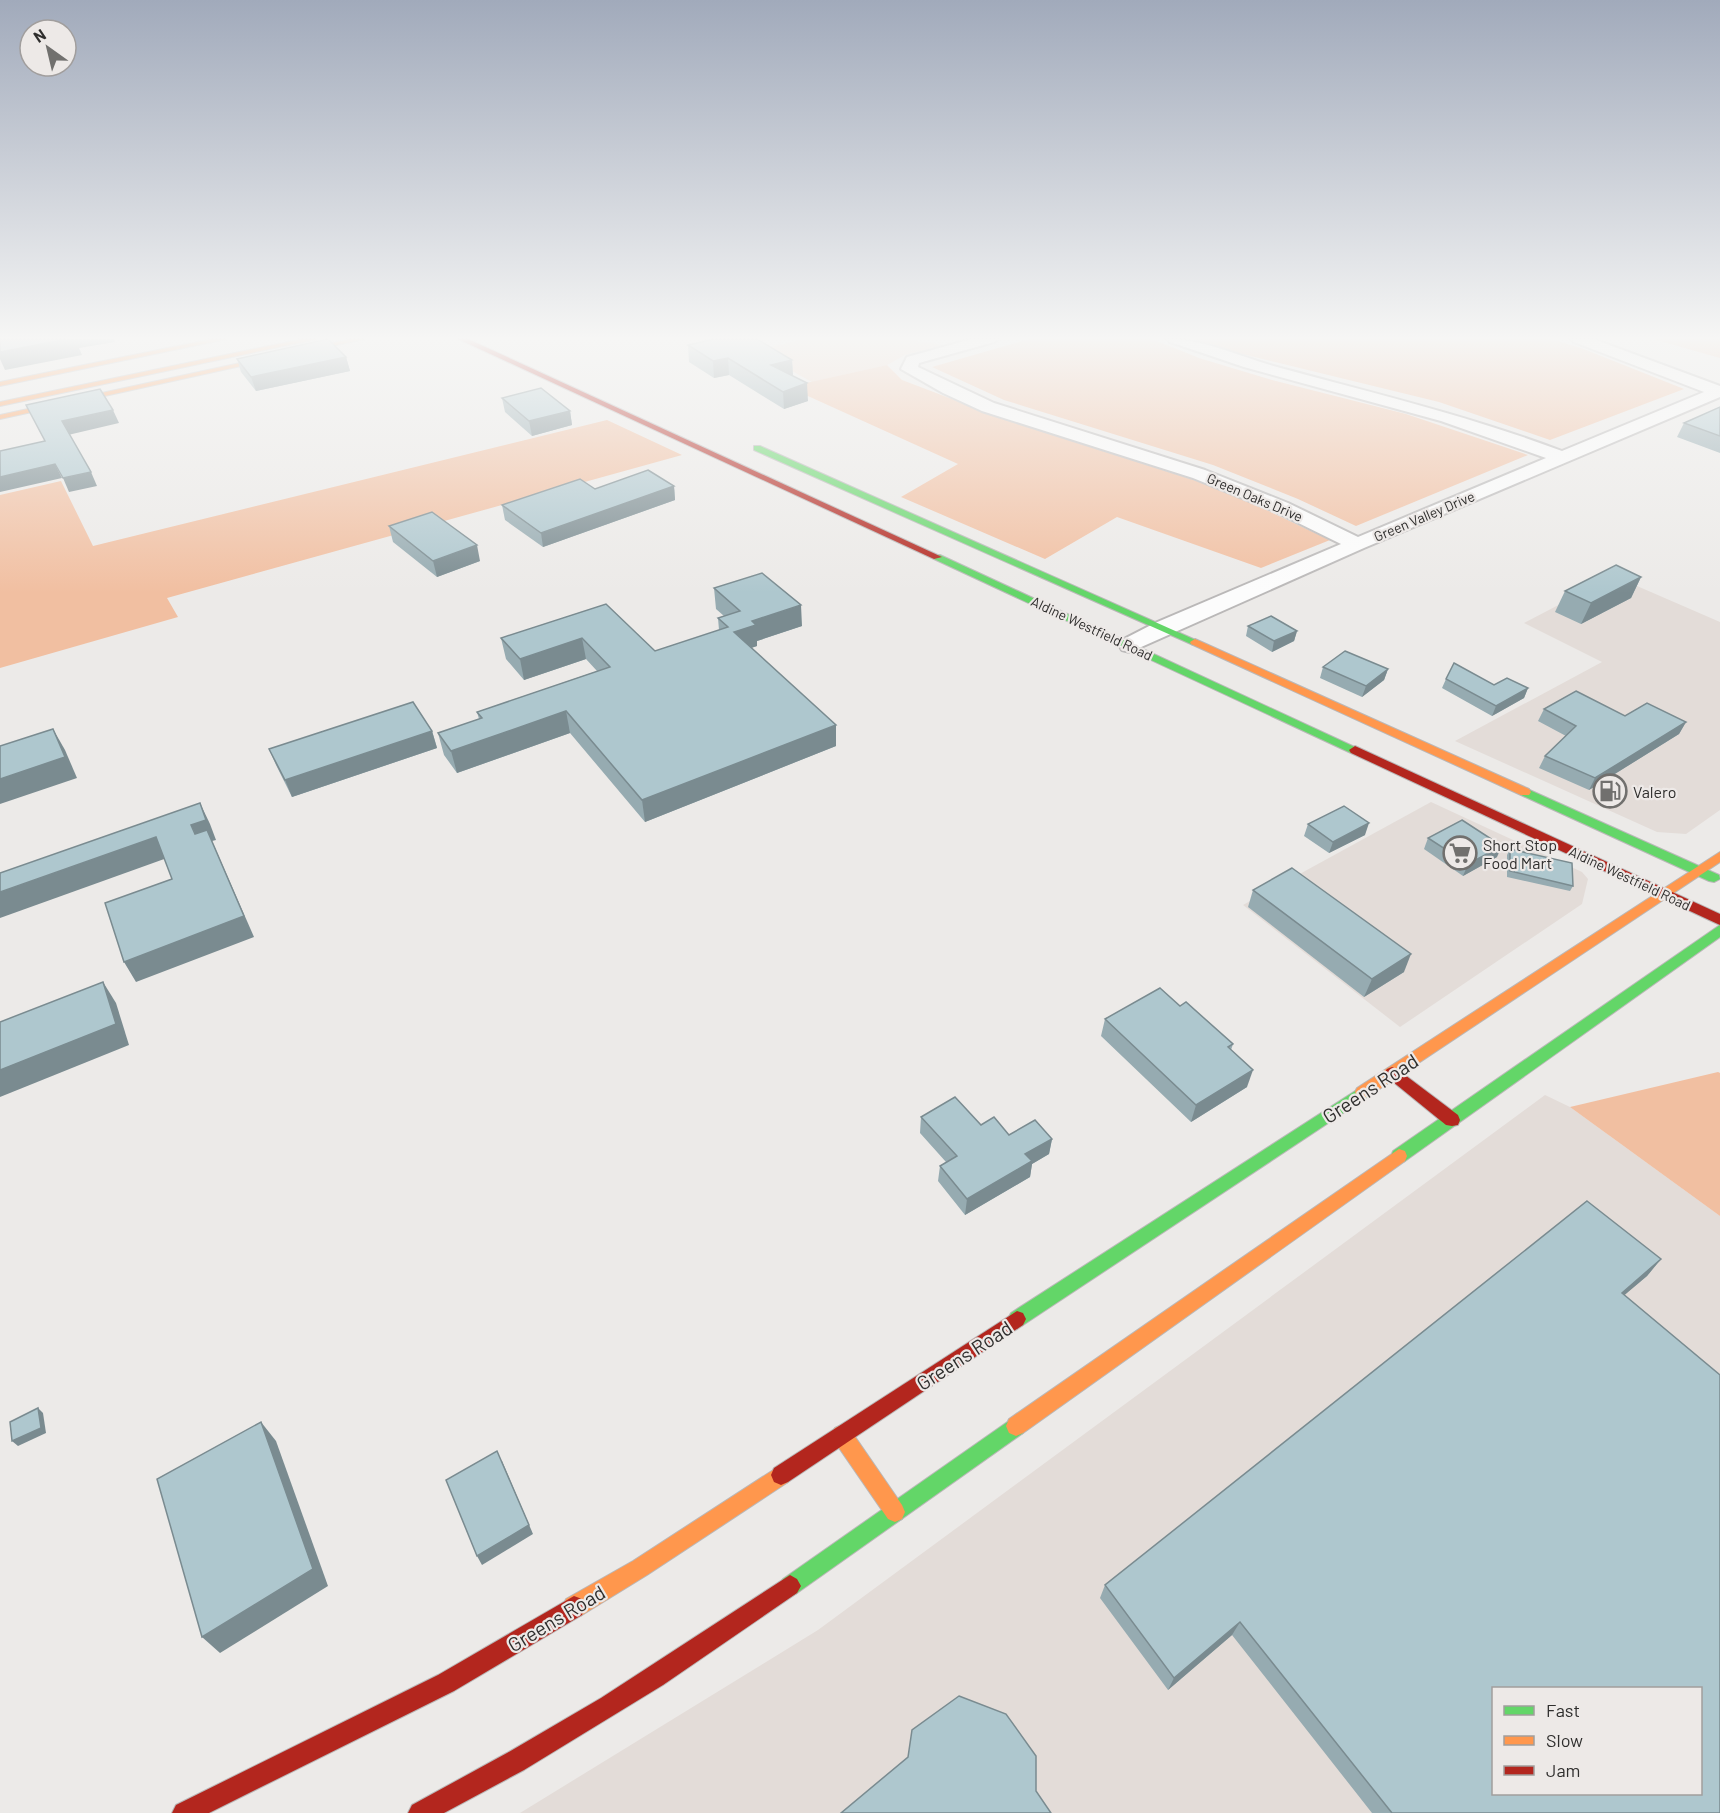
<svg xmlns="http://www.w3.org/2000/svg" width="1720" height="1813" viewBox="0 0 1720 1813" font-family="Barlow,sans-serif">
	<style>
		.built { fill: #e3dcd8; fill-rule: evenodd }
		.green { fill: #f1d5c4 }
		.forest { fill: #f1bfa1 }
		.lines { fill: none; stroke-linecap: round; stroke-linejoin: round }
		.street-casing { stroke: #bab8b8; stroke-width: 4 }
		.fast-casing { stroke: #bab8b8; stroke-width: 2 }
		.slow-casing { stroke: #bab8b8; stroke-width: 2 }
		.jam-casing { stroke: #bab8b8; stroke-width: 2 }
		.street { fill: #fcfcfc; fill-rule: evenodd }
		.fast { fill: #63d668; fill-rule: evenodd }
		.slow { fill: #ff974d; fill-rule: evenodd }
		.jam { fill: #b3261e; fill-rule: evenodd }
		.wall { fill: #96abb1 }
		.shaded-wall { fill: #7a8b90 }
		.building { fill: #aec7ce; stroke: #7a8b90; stroke-width: 1.5; fill-rule: evenodd }
		.labels { text-anchor: middle; dominant-baseline: central; stroke-width: 4.5; stroke-linejoin: round; paint-order: stroke }
		.far-street-label { font-size: 14px; fill: #2f2e2d; stroke: #ede9e7 }
		.poi-label { font-size: 16px; fill: #2f2e2d; stroke: #ede9e7; text-anchor: start }
		.near-street-label { font-size: 20px; fill: #2f2e2d; stroke: #ede9e7 }
	</style>
	<rect width="100%" height="100%" fill="#eceae8"/>
	<g class="built">
		<path d="M 1614,576 L 1720,622 L 1720,810 L 1686,834 L 1657,832 L 1455,741 L 1602,662 L 1524,623 Z"/>
		<path d="M 1431,802 L 1582,872 L 1588,879 L 1582,904 L 1400,1027 L 1243,905 Z"/>
		<path d="M 1545,1095 L 1570,1107 L 1720,1216 L 1720,1813 L 520,1813 L 818,1630 ZM 1494,1688 L 1700,1688 L 1700,1794 L 1494,1794 Z"/>
	</g>
	<path class="green" d="M 804,339 L 905,339 L 943,345 L 905,355 L 887,365 L 812,382 L 755,351 Z"/>
	<g class="forest">
		<path d="M 1029,339 L 1152,339 L 1199,358 L 1272,380 L 1406,414 L 1528,455 L 1356,526 L 1298,499 L 1213,465 L 1004,400 L 932,367 Z"/>
		<path d="M 1195,339 L 1551,339 L 1581,348 L 1684,389 L 1550,440 L 1439,402 L 1222,349 Z"/>
		<path d="M 1653,339 L 1720,339 L 1720,358 Z"/>
		<path d="M 887,365 L 902,380 L 1015,423 L 1222,489 L 1330,540 L 1261,568 L 1117,517 L 1045,559 L 901,497 L 958,464 L 788,387 Z"/>
		<path d="M 607,420 L 682,455 L 167,598 L 178,617 L 0,668 L 0,495 L 61,481 L 93,546 Z"/>
		<path d="M 1718,1072 L 1720,1073 L 1720,1216 L 1570,1107 Z"/>
	</g>
	<g class="lines">
		<g class="street-casing">
			<path id="street" d="M 972,339 L 997,339 L 994,342 L 919,363 L 918,367 L 994,403 L 1205,470 L 1288,503 L 1358,537 L 1546,458 L 1441,421 L 1244,367 L 1170,342 L 1167,339 C 1204,339 1241,357 1277,367 C 1373,393 1469,416 1562,451 L 1704,392 L 1574,342 L 1571,339 L 1593,339 L 1720,386 L 1720,397 L 1364,548 L 1130,652 L 1122,650 L 1119,645 L 1122,640 L 1155,623 L 1341,544 L 1274,511 L 1193,478 L 982,411 L 943,393 L 901,369 L 907,357 Z"/>
		</g>
		<g class="fast-casing">
			<g id="fast">
				<path d="M 754,446 L 760,446 L 1200,642 L 1195,645 L 1191,644 L 754,450 Z"/>
				<path d="M 934,555 L 940,555 L 1361,750 L 1359,753 L 1351,753 L 934,559 Z"/>
				<path d="M 1525,788 L 1719,875 L 1720,879 L 1714,882 L 1709,881 L 1521,795 L 1519,792 Z"/>
				<path d="M 1720,925 L 1720,937 L 1405,1161 L 1399,1163 L 1393,1161 L 1391,1156 L 1393,1151 Z"/>
				<path d="M 1363,1086 L 1369,1088 L 1371,1092 L 1369,1096 L 1023,1325 L 1017,1327 L 1011,1325 L 1008,1319 L 1011,1313 Z"/>
				<path d="M 1016,1416 L 1023,1419 L 1026,1426 L 1023,1433 L 797,1593 L 790,1597 L 783,1593 L 779,1586 L 783,1579 Z"/>
			</g>
		</g>
		<g class="slow-casing">
			<g id="slow">
				<path d="M 212,339 L 227,339 L 0,386 L 0,382 Z"/>
				<path d="M 302,339 L 317,339 L 0,406 L 0,402 Z"/>
				<path d="M 350,339 L 364,339 L 0,419 L 0,415 Z"/>
				<path d="M 1195,639 L 1529,789 L 1531,792 L 1529,795 L 1521,795 L 1191,644 L 1190,642 Z"/>
				<path d="M 1720,852 L 1720,862 L 1369,1096 L 1363,1098 L 1357,1096 L 1355,1092 L 1357,1088 Z"/>
				<path d="M 1399,1149 L 1405,1151 L 1407,1156 L 1405,1161 L 1023,1433 L 1016,1436 L 1009,1433 L 1006,1426 L 1009,1419 Z"/>
				<path d="M 842,1425 L 849,1428 L 902,1505 L 905,1512 L 902,1519 L 895,1522 L 888,1519 L 835,1442 L 832,1435 L 835,1428 Z"/>
				<path d="M 781,1465 L 788,1468 L 791,1475 L 788,1482 L 647,1575 L 582,1615 L 574,1618 L 566,1615 L 563,1607 L 566,1599 L 633,1561 Z"/>
			</g>
		</g>
		<g class="jam-casing">
			<g id="jam">
				<path d="M 458,339 L 468,339 L 942,557 L 934,559 Z"/>
				<path d="M 1355,746 L 1720,914 L 1720,925 L 1351,753 L 1349,750 Z"/>
				<path d="M 1392,1067 L 1397,1069 L 1458,1115 L 1460,1120 L 1458,1125 L 1452,1126 L 1446,1125 L 1387,1077 L 1384,1073 L 1387,1069 Z"/>
				<path d="M 1017,1311 L 1023,1313 L 1026,1319 L 1023,1325 L 788,1482 L 781,1485 L 774,1482 L 771,1475 L 774,1468 Z"/>
				<path d="M 790,1575 L 797,1579 L 801,1586 L 797,1593 L 663,1685 L 524,1770 L 444,1813 L 408,1813 L 412,1805 L 507,1753 L 601,1698 Z"/>
				<path d="M 574,1596 L 582,1599 L 585,1607 L 582,1615 L 454,1691 L 209,1813 L 172,1813 L 176,1805 L 438,1675 Z"/>
			</g>
		</g>
		<use href="#street" class="street"/>
		<use href="#fast" class="fast"/>
		<use href="#slow" class="slow"/>
		<use href="#jam" class="jam"/>
	</g>
	<g class="wall">
		<path d="M 705,339 L 757,339 L 792,360 L 793,376 L 808,401 L 784,409 L 729,375 L 714,378 L 689,362 L 688,345 L 705,341 Z"/>
		<path d="M 346,357 L 350,371 L 256,391 L 241,372 L 237,359 Z"/>
		<path d="M 502,398 L 570,411 L 572,425 L 532,436 L 505,412 Z"/>
		<path d="M 1720,407 L 1720,453 L 1677,437 L 1684,423 Z"/>
		<path d="M 674,486 L 675,500 L 543,547 L 505,520 L 502,505 L 595,489 Z"/>
		<path d="M 389,526 L 480,561 L 437,577 L 393,542 Z"/>
		<path d="M 1641,577 L 1631,598 L 1581,624 L 1555,612 L 1565,591 Z"/>
		<path d="M 714,588 L 802,626 L 757,641 L 757,646 L 751,648 L 836,746 L 645,822 L 570,733 L 457,773 L 444,755 L 438,733 L 479,719 L 477,712 L 597,671 L 586,659 L 524,680 L 506,659 L 501,638 L 606,604 L 655,651 L 719,630 L 718,618 L 724,616 L 716,609 Z"/>
		<path d="M 1248,626 L 1297,631 L 1294,641 L 1272,652 L 1246,636 Z"/>
		<path d="M 1323,667 L 1388,669 L 1384,680 L 1362,697 L 1320,678 Z"/>
		<path d="M 1446,679 L 1494,685 L 1528,688 L 1524,698 L 1492,716 L 1442,688 Z"/>
		<path d="M 1544,709 L 1625,716 L 1686,722 L 1679,734 L 1589,790 L 1539,768 L 1545,756 L 1566,736 L 1538,721 Z"/>
		<path d="M 432,731 L 437,748 L 292,797 L 276,765 L 269,749 Z"/>
		<path d="M 1308,824 L 1365,835 L 1329,853 L 1304,836 Z"/>
		<path d="M 1428,838 L 1497,857 L 1463,876 L 1424,849 Z"/>
		<path d="M 1510,849 L 1573,886 L 1570,891 L 1507,877 L 1507,855 Z"/>
		<path d="M 1253,890 L 1404,972 L 1364,997 L 1248,907 Z"/>
		<path d="M 1180,1006 L 1233,1044 L 1231,1050 L 1247,1087 L 1191,1122 L 1101,1036 L 1105,1019 Z"/>
		<path d="M 921,1117 L 981,1125 L 1009,1135 L 1052,1139 L 1049,1154 L 1032,1164 L 1030,1177 L 965,1215 L 938,1181 L 940,1166 L 946,1162 L 920,1133 Z"/>
		<path d="M 1661,1259 L 1647,1276 L 1624,1295 L 1720,1813 L 1372,1813 L 1232,1635 L 1168,1690 L 1100,1598 L 1105,1585 Z"/>
	</g>
	<g class="shaded-wall">
		<path d="M 67,339 L 114,339 L 115,342 L 79,348 L 82,355 L 5,370 L 0,359 L 0,352 Z"/>
		<path d="M 346,357 L 350,371 L 256,391 L 251,377 Z"/>
		<path d="M 728,358 L 729,375 L 714,378 L 713,361 Z"/>
		<path d="M 792,360 L 793,377 L 771,365 Z"/>
		<path d="M 807,383 L 808,401 L 784,409 L 783,392 Z"/>
		<path d="M 113,410 L 119,423 L 68,435 L 62,421 Z"/>
		<path d="M 570,411 L 572,425 L 532,436 L 529,421 Z"/>
		<path d="M 55,464 L 62,478 L 0,492 L 0,477 Z"/>
		<path d="M 91,472 L 97,486 L 69,492 L 63,478 Z"/>
		<path d="M 674,486 L 675,500 L 543,547 L 541,533 Z"/>
		<path d="M 477,545 L 480,561 L 437,577 L 433,561 Z"/>
		<path d="M 1641,577 L 1631,598 L 1581,624 L 1591,603 Z"/>
		<path d="M 801,605 L 802,626 L 757,641 L 757,646 L 736,653 L 734,632 L 752,621 Z"/>
		<path d="M 1297,631 L 1294,641 L 1272,652 L 1274,641 Z"/>
		<path d="M 582,638 L 586,659 L 524,680 L 520,659 Z"/>
		<path d="M 1388,669 L 1384,680 L 1362,697 L 1366,686 Z"/>
		<path d="M 1528,688 L 1524,698 L 1492,716 L 1496,706 Z"/>
		<path d="M 566,711 L 570,733 L 457,773 L 451,751 Z"/>
		<path d="M 1686,722 L 1679,734 L 1589,790 L 1595,778 Z"/>
		<path d="M 836,725 L 836,746 L 645,822 L 642,800 Z"/>
		<path d="M 53,729 L 65,750 L 77,778 L 0,804 L 0,779 Z"/>
		<path d="M 432,731 L 437,748 L 292,797 L 285,780 Z"/>
		<path d="M 200,803 L 210,824 L 216,840 L 212,841 L 254,937 L 136,982 L 124,962 L 201,846 L 191,825 Z"/>
		<path d="M 1369,823 L 1365,835 L 1329,853 L 1333,842 Z"/>
		<path d="M 156,837 L 167,858 L 0,918 L 0,892 Z"/>
		<path d="M 1502,846 L 1497,857 L 1463,876 L 1468,864 Z"/>
		<path d="M 1411,954 L 1404,972 L 1364,997 L 1372,979 Z"/>
		<path d="M 103,982 L 116,1003 L 129,1045 L 0,1097 L 0,1070 Z"/>
		<path d="M 1253,1070 L 1247,1087 L 1191,1122 L 1196,1105 Z"/>
		<path d="M 1052,1139 L 1049,1154 L 1032,1164 L 1030,1177 L 965,1215 L 967,1199 L 1025,1154 Z"/>
		<path d="M 1661,1259 L 1647,1276 L 1608,1309 L 1622,1293 Z"/>
		<path d="M 38,1408 L 43,1413 L 46,1433 L 18,1446 L 12,1441 Z"/>
		<path d="M 261,1422 L 276,1441 L 328,1586 L 220,1653 L 202,1637 Z"/>
		<path d="M 502,1461 L 533,1534 L 482,1565 L 477,1556 Z"/>
		<path d="M 1240,1622 L 1232,1635 L 1168,1690 L 1174,1678 Z"/>
	</g>
	<g class="building">
		<path d="M 0,339 L 67,339 L 0,352 Z"/>
		<path d="M 328,339 L 346,357 L 251,377 L 237,359 Z"/>
		<path d="M 715,339 L 757,339 L 792,360 L 771,365 L 807,383 L 783,392 L 728,358 L 713,361 L 688,345 Z"/>
		<path d="M 541,388 L 570,411 L 529,421 L 502,398 Z"/>
		<path d="M 100,389 L 113,410 L 62,421 L 91,472 L 63,478 L 55,464 L 0,477 L 0,451 L 45,441 L 26,405 Z"/>
		<path d="M 1720,407 L 1720,436 L 1684,423 Z"/>
		<path d="M 648,470 L 674,486 L 541,533 L 502,505 L 580,479 L 595,489 Z"/>
		<path d="M 432,512 L 477,545 L 433,561 L 389,526 Z"/>
		<path d="M 1616,565 L 1641,577 L 1591,603 L 1565,591 Z"/>
		<path d="M 762,573 L 801,605 L 752,621 L 756,625 L 734,632 L 836,725 L 642,800 L 566,711 L 451,751 L 438,733 L 482,718 L 477,712 L 610,667 L 582,638 L 520,659 L 501,638 L 606,604 L 655,651 L 728,627 L 718,618 L 740,611 L 714,588 Z"/>
		<path d="M 1271,616 L 1297,631 L 1274,641 L 1248,626 Z"/>
		<path d="M 1345,651 L 1388,669 L 1366,686 L 1323,667 Z"/>
		<path d="M 1454,663 L 1494,685 L 1507,678 L 1528,688 L 1496,706 L 1446,679 Z"/>
		<path d="M 1576,691 L 1625,716 L 1647,703 L 1686,722 L 1595,778 L 1545,756 L 1576,726 L 1544,709 Z"/>
		<path d="M 413,702 L 432,731 L 285,780 L 269,749 Z"/>
		<path d="M 53,729 L 65,757 L 0,779 L 0,746 Z"/>
		<path d="M 200,803 L 206,820 L 191,825 L 195,834 L 207,830 L 244,916 L 124,962 L 105,903 L 172,879 L 156,837 L 0,892 L 0,873 Z"/>
		<path d="M 1344,806 L 1369,823 L 1333,842 L 1308,824 Z"/>
		<path d="M 1462,820 L 1502,846 L 1468,864 L 1428,838 Z"/>
		<path d="M 1510,849 L 1572,863 L 1573,886 L 1510,871 Z"/>
		<path d="M 1292,868 L 1411,954 L 1372,979 L 1253,890 Z"/>
		<path d="M 103,982 L 116,1024 L 0,1070 L 0,1022 Z"/>
		<path d="M 1160,988 L 1180,1006 L 1186,1002 L 1233,1044 L 1228,1047 L 1253,1070 L 1196,1105 L 1105,1019 Z"/>
		<path d="M 955,1097 L 981,1125 L 994,1117 L 1009,1135 L 1035,1120 L 1052,1139 L 1025,1154 L 1032,1161 L 967,1199 L 940,1166 L 957,1156 L 921,1117 Z"/>
		<path d="M 1587,1201 L 1661,1259 L 1622,1293 L 1720,1375 L 1720,1813 L 1392,1813 L 1240,1622 L 1174,1678 L 1105,1585 ZM 1494,1689 L 1701,1689 L 1701,1794 L 1494,1794 Z"/>
		<path d="M 38,1408 L 41,1428 L 12,1441 L 10,1422 Z"/>
		<path d="M 261,1422 L 313,1569 L 202,1637 L 157,1479 Z"/>
		<path d="M 497,1451 L 529,1525 L 477,1556 L 446,1480 Z"/>
		<path d="M 959,1696 L 1006,1714 L 1036,1756 L 1036,1791 L 1051,1813 L 841,1813 L 908,1757 L 912,1730 Z"/>
	</g>
	<linearGradient id="sky" x2="0" y2="1"><stop stop-color="#a1aabb"/><stop offset="0.57" stop-color="#f6f6f5"/><stop offset="1" stop-color="#f6f6f5" stop-opacity="0"/></linearGradient>
	<rect width="1720" height="593" fill="url(#sky)"/>
	<defs>
		<g id="fuel-ring" transform="scale(1.725)"><circle r="9.5" fill="#ede9e7" stroke="#71706e" stroke-width="1.5"/><path d="M-5.5-6h7V0h2V4h1.3V-2.5L3-4.5l.8-.8L6-3V5H2.5V1h-1V6h-7ZM-4.2-4.7v3.2H.2V-4.7Z" fill="#71706e"/></g>
		<g id="supermarket-ring" transform="scale(1.725)"><circle r="9.5" fill="#ede9e7" stroke="#71706e" stroke-width="1.5"/><path d="M-6-5.5h2.5l.6 2H6L4.5 2H-2.5L-4.4-4H-6ZM-1.5 3.2a1.3 1.3 0 1 0 .1 0ZM3 3.2a1.3 1.3 0 1 0 .1 0Z" fill="#71706e"/></g>
	</defs>
	<g fill-rule="evenodd">
		<use href="#fuel-ring" x="1610" y="791"/>
		<use href="#supermarket-ring" x="1460" y="853"/>
	</g>
	<g class="labels">
		<g class="far-street-label">
			<text transform="translate(1255 497) rotate(23)">Green Oaks Drive</text>
			<text transform="translate(1424 516) rotate(-23)">Green Valley Drive</text>
			<text transform="translate(1092 628) rotate(25)">Aldine Westfield Road</text>
			<text transform="translate(1630 878) rotate(25)">Aldine Westfield Road</text>
		</g>
		<g class="poi-label">
			<text x="1633" y="791">Valero</text>
			<text x="1483" y="844">Short Stop<tspan x="1483" dy="18">Food Mart</tspan></text>
		</g>
		<g class="near-street-label">
			<text transform="translate(1370 1088) rotate(-33)">Greens Road</text>
			<text transform="translate(964 1355) rotate(-33)">Greens Road</text>
			<text transform="translate(556 1618) rotate(-31)">Greens Road</text>
		</g>
	</g>
	<rect x="1492" y="1687" width="210" height="108" fill="#ede9e7" stroke="#a19e9d" stroke-width="1.5"/>
	<rect x="1504" y="1706" width="30" height="9" fill="#63d668" stroke="#a19e9d" stroke-width="1.5"/>
	<text x="1546" y="1717" font-size="18" fill="#2f2e2d">Fast</text>
	<rect x="1504" y="1736" width="30" height="9" fill="#ff974d" stroke="#a19e9d" stroke-width="1.5"/>
	<text x="1546" y="1747" font-size="18" fill="#2f2e2d">Slow</text>
	<rect x="1504" y="1766" width="30" height="9" fill="#b3261e" stroke="#a19e9d" stroke-width="1.5"/>
	<text x="1546" y="1777" font-size="18" fill="#2f2e2d">Jam</text>
	<g transform="translate(48 48) rotate(326)"><circle r="28" fill="#ede9e7" stroke="#a19e9d" stroke-width="1.5"/>
	<path d="M0-4.5L10 22L0 15L-10 22Z" fill="#71706e"/>
	<text y="-9" font-size="16" font-weight="bold" text-anchor="middle" fill="#2f2e2d">N</text>
	</g>
</svg>
